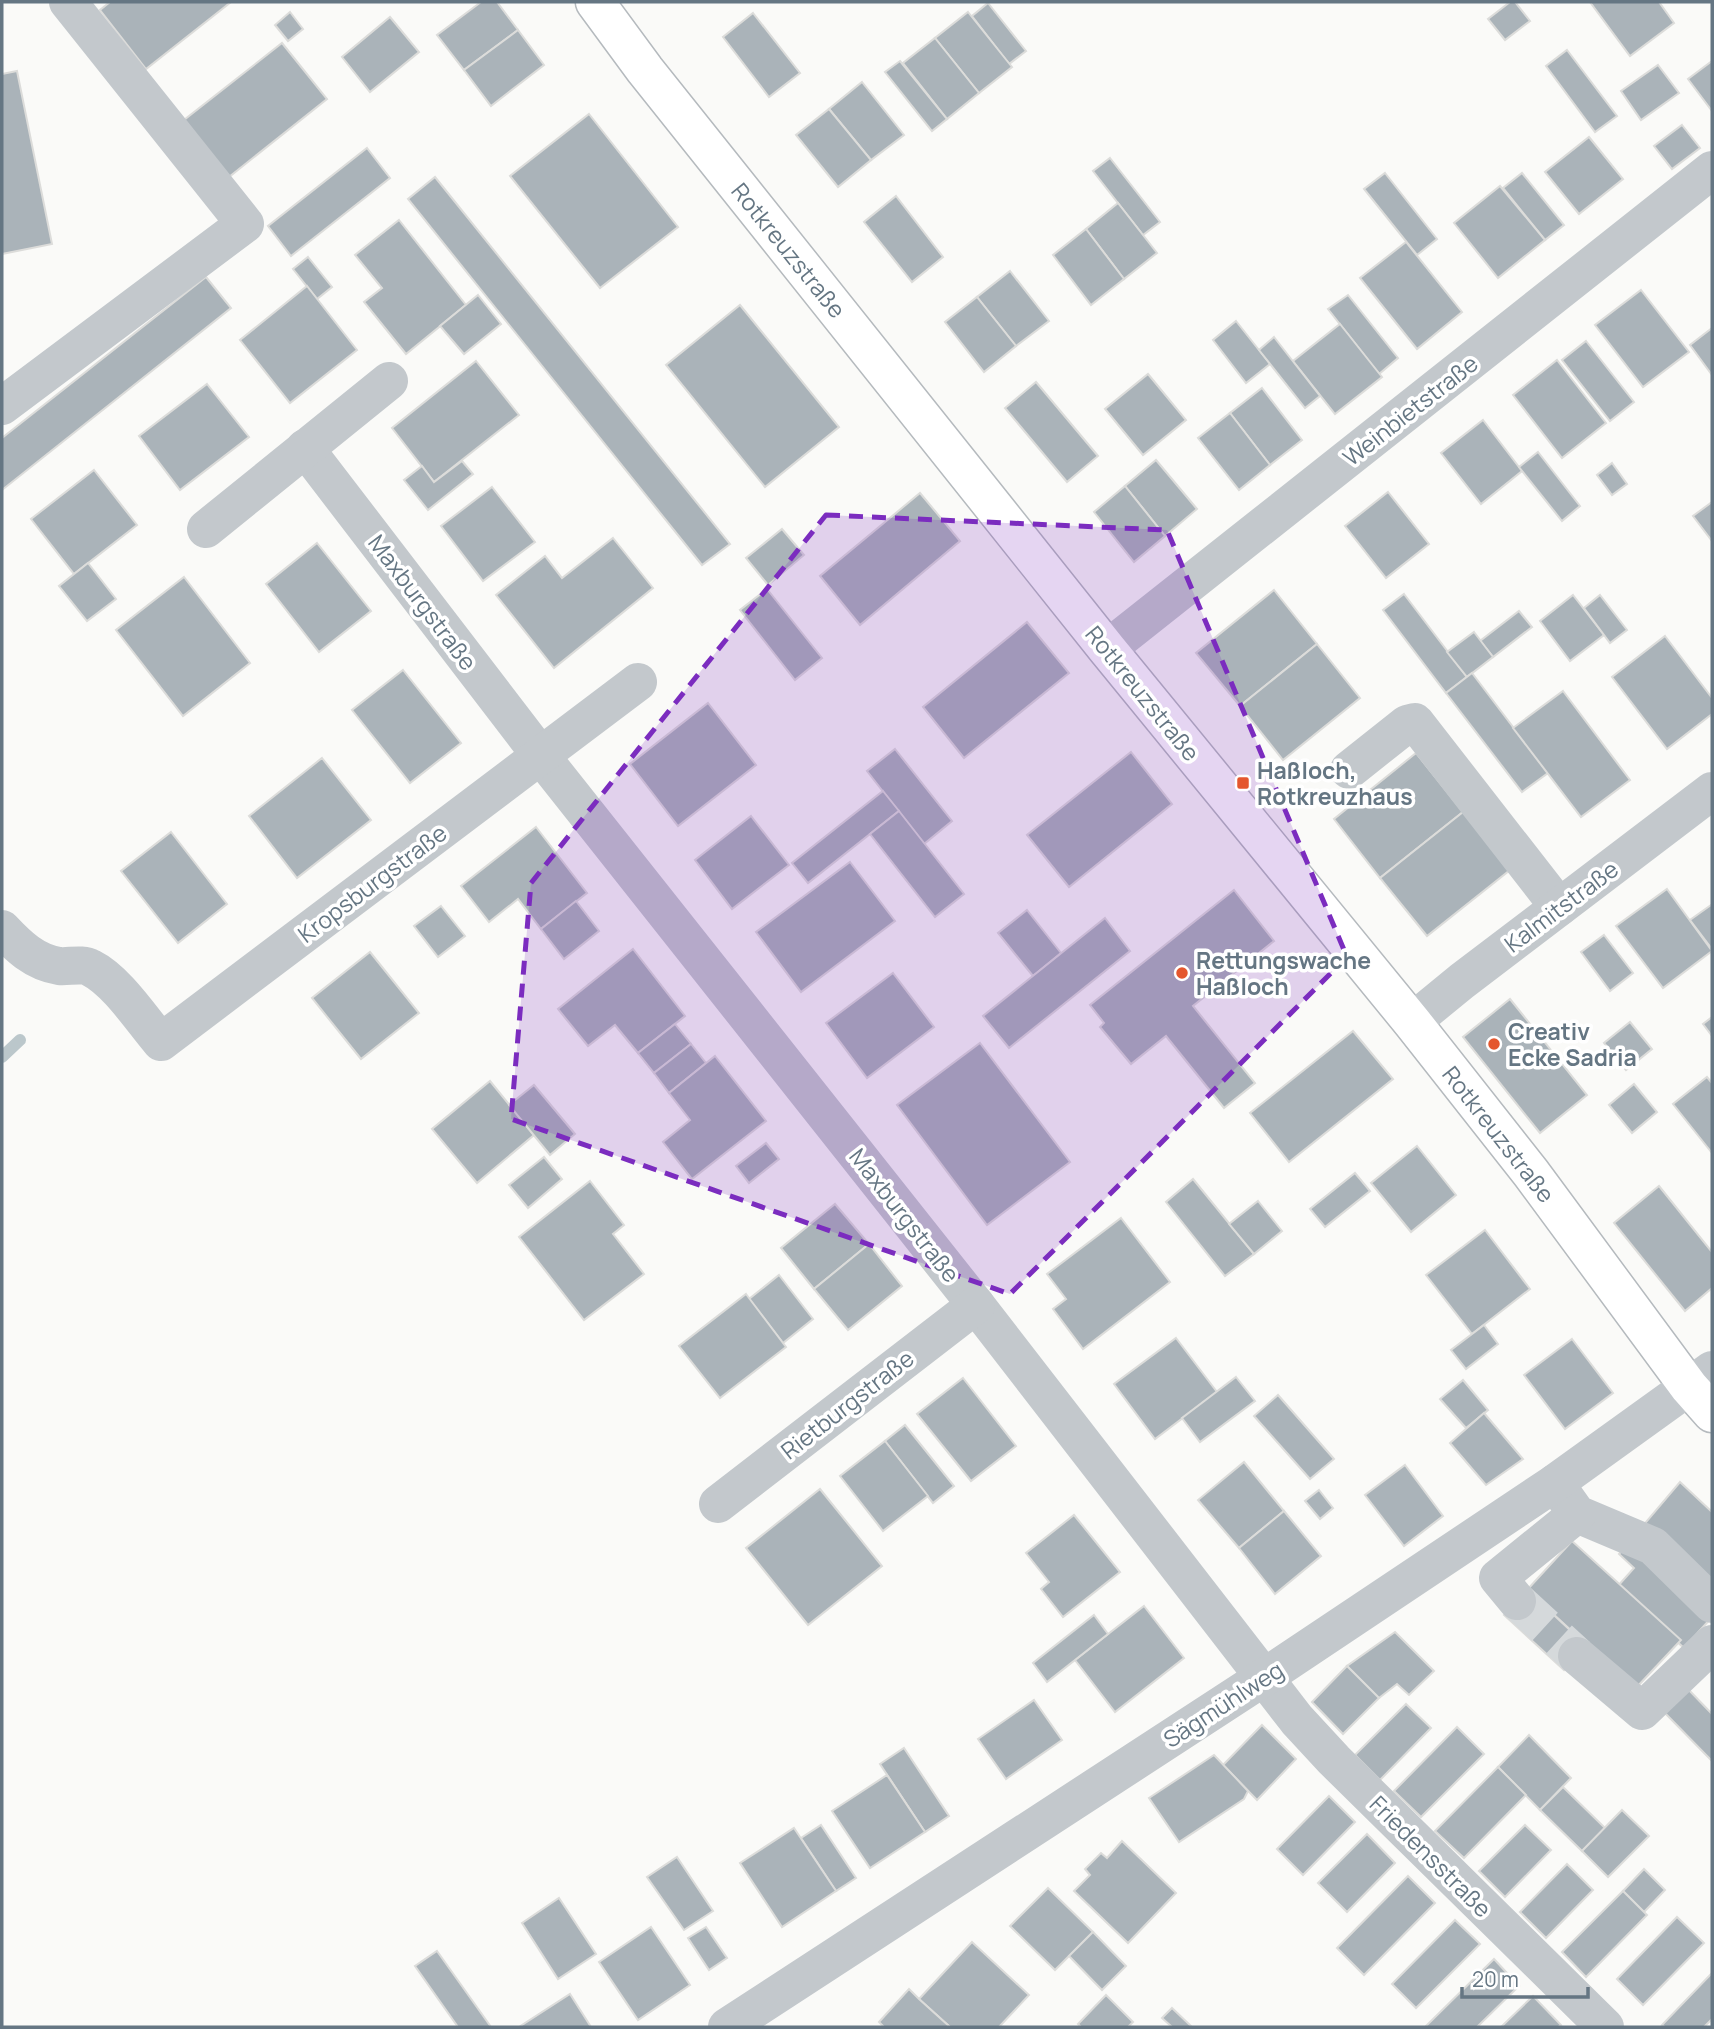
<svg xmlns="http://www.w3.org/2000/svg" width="1714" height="2029" viewBox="0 0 1714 2029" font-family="Manrope,sans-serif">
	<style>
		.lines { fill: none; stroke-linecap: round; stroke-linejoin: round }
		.stream { stroke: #bbc7cb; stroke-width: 12 }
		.building { fill: #aab3b9; stroke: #dcdcda; stroke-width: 2 }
		.minor-tunnel { stroke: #d5d9db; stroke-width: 38; stroke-dasharray: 38 19; stroke-linecap: butt }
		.major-casing { stroke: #b5babe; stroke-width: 41 }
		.minor { stroke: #c3c8cc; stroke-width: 38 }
		.major { stroke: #fff; stroke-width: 38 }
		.marked { fill: #7b2cbf; fill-opacity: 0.2; stroke: #7b2cbf; stroke-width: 5; stroke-dasharray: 14 9; stroke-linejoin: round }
		.poi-dot { fill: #e4572e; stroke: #fff; stroke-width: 2.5 }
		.labels { text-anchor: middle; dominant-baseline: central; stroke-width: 7; stroke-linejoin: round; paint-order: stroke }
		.street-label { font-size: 23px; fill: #657683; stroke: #fff }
		.poi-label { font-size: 23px; font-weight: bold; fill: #657683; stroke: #fff; text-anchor: start }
	</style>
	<rect width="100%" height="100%" fill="#fafaf8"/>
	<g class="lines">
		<path class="stream" d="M 2,1057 L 20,1040"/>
	</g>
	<g class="building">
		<path d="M 110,2 L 231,2 L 146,69 L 100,10 Z"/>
		<path d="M 481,2 L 497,2 L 518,30 L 464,70 L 437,35 Z"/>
		<path d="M 1510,2 L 1515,2 L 1530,21 L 1505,40 L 1488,19 Z"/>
		<path d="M 1590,2 L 1659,2 L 1674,23 L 1630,56 Z"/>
		<path d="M 988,3 L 1026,51 L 1009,64 L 972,16 Z"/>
		<path d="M 290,12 L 303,29 L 288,41 L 275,25 Z"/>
		<path d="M 968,12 L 1012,67 L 979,93 L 935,38 Z"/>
		<path d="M 753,13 L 800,73 L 769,97 L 723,37 Z"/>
		<path d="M 390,17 L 419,52 L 370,92 L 342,57 Z"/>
		<path d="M 518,30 L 544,65 L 491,106 L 464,70 Z"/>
		<path d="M 935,38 L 979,93 L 947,119 L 903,63 Z"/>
		<path d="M 282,43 L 327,99 L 229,177 L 184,120 Z"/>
		<path d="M 1567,50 L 1617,116 L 1595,132 L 1546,66 Z"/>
		<path d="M 900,61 L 947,119 L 932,131 L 885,72 Z"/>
		<path d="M 1712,61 L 1712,111 L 1688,79 Z"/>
		<path d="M 1658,65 L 1679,93 L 1641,120 L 1621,91 Z"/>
		<path d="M 17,71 L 52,244 L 2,254 L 2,74 Z"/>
		<path d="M 862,82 L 904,135 L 871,160 L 829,109 Z"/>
		<path d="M 829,109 L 871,160 L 838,187 L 796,135 Z"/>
		<path d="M 589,114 L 678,227 L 600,288 L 510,176 Z"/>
		<path d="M 1682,125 L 1700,148 L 1672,169 L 1654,146 Z"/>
		<path d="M 1589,137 L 1623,179 L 1579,214 L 1545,172 Z"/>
		<path d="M 367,148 L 390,178 L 291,256 L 268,226 Z"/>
		<path d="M 1110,158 L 1160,222 L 1143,235 L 1093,171 Z"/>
		<path d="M 1385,173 L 1437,239 L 1417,255 L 1364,189 Z"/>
		<path d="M 1522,173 L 1564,225 L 1545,240 L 1503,188 Z"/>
		<path d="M 435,177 L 730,544 L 702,565 L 408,199 Z"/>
		<path d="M 1500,186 L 1545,240 L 1498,278 L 1454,223 Z"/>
		<path d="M 896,196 L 943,257 L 912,282 L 864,222 Z"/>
		<path d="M 1118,203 L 1157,253 L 1124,279 L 1086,229 Z"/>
		<path d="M 399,220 L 466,305 L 406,354 L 364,302 L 382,288 L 355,255 Z"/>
		<path d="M 1086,229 L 1124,279 L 1091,305 L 1053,255 Z"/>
		<path d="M 1406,242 L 1462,312 L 1417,349 L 1360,278 Z"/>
		<path d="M 308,257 L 332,287 L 317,299 L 293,269 Z"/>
		<path d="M 1010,271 L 1049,321 L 1016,346 L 977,297 Z"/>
		<path d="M 206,277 L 231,308 L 2,490 L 2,438 Z"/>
		<path d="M 307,286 L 357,350 L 290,403 L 240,340 Z"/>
		<path d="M 1641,290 L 1689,352 L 1643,387 L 1595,325 Z"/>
		<path d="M 478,295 L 501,324 L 464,354 L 440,326 Z"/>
		<path d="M 1348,295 L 1398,358 L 1379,374 L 1328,309 Z"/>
		<path d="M 977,297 L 1016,346 L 984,372 L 945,322 Z"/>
		<path d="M 740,305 L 839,427 L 765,487 L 666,365 Z"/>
		<path d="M 1236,321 L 1270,364 L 1246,383 L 1213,340 Z"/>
		<path d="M 1340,324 L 1382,377 L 1335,414 L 1293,361 Z"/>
		<path d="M 1712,328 L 1712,375 L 1690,345 Z"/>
		<path d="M 1274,337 L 1320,396 L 1305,408 L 1259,350 Z"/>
		<path d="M 1586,341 L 1634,402 L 1610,421 L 1562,360 Z"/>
		<path d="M 1557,360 L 1606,423 L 1562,458 L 1513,395 Z"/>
		<path d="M 476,361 L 519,415 L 434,482 L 392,428 Z"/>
		<path d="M 1148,374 L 1186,420 L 1143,455 L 1105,409 Z"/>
		<path d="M 1036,382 L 1098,456 L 1067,482 L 1005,408 Z"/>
		<path d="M 207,384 L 249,437 L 180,490 L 139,436 Z"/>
		<path d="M 1262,388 L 1302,440 L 1270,465 L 1230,413 Z"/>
		<path d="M 1230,413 L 1270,465 L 1239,490 L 1198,438 Z"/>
		<path d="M 1483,420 L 1522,471 L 1481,504 L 1441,453 Z"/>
		<path d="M 1538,452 L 1580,506 L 1562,521 L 1519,467 Z"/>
		<path d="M 1156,460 L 1197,509 L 1165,536 L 1125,486 Z"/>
		<path d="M 462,461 L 473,474 L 428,510 L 404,480 L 422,466 L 434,482 Z"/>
		<path d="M 1612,463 L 1627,484 L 1612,495 L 1597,475 Z"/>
		<path d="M 94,470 L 137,525 L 74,574 L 31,519 Z"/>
		<path d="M 1125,486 L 1165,536 L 1134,562 L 1094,512 Z"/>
		<path d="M 492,487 L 535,542 L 483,581 L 441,526 Z"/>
		<path d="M 1388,492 L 1429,544 L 1386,578 L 1345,526 Z"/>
		<path d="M 920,493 L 960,541 L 860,625 L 820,576 Z"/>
		<path d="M 1712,502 L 1712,541 L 1693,516 Z"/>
		<path d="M 782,529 L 804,555 L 768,585 L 746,558 Z"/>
		<path d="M 613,538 L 653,588 L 554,668 L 496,595 L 545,556 L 562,578 Z"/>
		<path d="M 317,543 L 371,611 L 319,652 L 266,584 Z"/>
		<path d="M 88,563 L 116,599 L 87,621 L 59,586 Z"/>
		<path d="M 184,577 L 250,663 L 183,716 L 116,630 Z"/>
		<path d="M 767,589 L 822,658 L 795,680 L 740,610 Z"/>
		<path d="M 1274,590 L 1317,644 L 1240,706 L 1196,653 Z"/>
		<path d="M 1404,594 L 1467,677 L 1446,693 L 1383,610 Z"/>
		<path d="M 1573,595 L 1604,635 L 1570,661 L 1540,621 Z"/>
		<path d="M 1600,595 L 1627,630 L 1610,643 L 1584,608 Z"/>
		<path d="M 1519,611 L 1532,627 L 1493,657 L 1480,641 Z"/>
		<path d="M 1027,622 L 1069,673 L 964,758 L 923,707 Z"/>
		<path d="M 1474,632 L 1493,657 L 1467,677 L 1447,652 Z"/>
		<path d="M 1665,636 L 1712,698 L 1712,714 L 1667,749 L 1612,677 Z"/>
		<path d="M 1317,644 L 1360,698 L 1283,760 L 1240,706 Z"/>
		<path d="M 403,670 L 461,743 L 410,783 L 352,710 Z"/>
		<path d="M 1472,673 L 1548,773 L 1522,792 L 1446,693 Z"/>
		<path d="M 1563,691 L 1630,780 L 1581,817 L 1513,728 Z"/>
		<path d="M 708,703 L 756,765 L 678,826 L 630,764 Z"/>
		<path d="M 895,749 L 952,821 L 924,844 L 867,771 Z"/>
		<path d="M 1131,752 L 1172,804 L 1069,887 L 1027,835 Z"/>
		<path d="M 1416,753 L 1463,812 L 1380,878 L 1334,819 Z"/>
		<path d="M 322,758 L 371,820 L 297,878 L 249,816 Z"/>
		<path d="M 883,791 L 899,811 L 808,883 L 792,863 Z"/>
		<path d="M 899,811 L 964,894 L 935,917 L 870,834 Z"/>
		<path d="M 1463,812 L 1510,870 L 1427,936 L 1380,878 Z"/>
		<path d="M 751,816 L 789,865 L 732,909 L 695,860 Z"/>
		<path d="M 536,827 L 587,893 L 541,929 L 518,899 L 489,922 L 461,886 Z"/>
		<path d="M 171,832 L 227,904 L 178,943 L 121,871 Z"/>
		<path d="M 850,862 L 895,921 L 801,992 L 756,932 Z"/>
		<path d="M 1667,889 L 1712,951 L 1663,988 L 1616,926 Z"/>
		<path d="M 1234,890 L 1274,941 L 1193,1006 L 1255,1083 L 1224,1108 L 1166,1036 L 1131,1064 L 1100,1027 L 1104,1023 L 1090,1005 Z"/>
		<path d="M 576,901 L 599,931 L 564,959 L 541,929 Z"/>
		<path d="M 1711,905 L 1712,906 L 1712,949 L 1690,920 Z"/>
		<path d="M 441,906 L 465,936 L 438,957 L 414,926 Z"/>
		<path d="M 1027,910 L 1061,953 L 1033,976 L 998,933 Z"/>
		<path d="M 1105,918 L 1130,951 L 1009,1048 L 983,1016 Z"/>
		<path d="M 1604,935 L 1633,973 L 1610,991 L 1581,952 Z"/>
		<path d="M 633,949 L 685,1016 L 638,1053 L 615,1025 L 588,1046 L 558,1009 Z"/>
		<path d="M 370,952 L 419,1013 L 361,1059 L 312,998 Z"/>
		<path d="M 893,973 L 934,1027 L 867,1078 L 826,1023 Z"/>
		<path d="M 1510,999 L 1587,1095 L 1540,1133 L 1463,1037 Z"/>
		<path d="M 1712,1017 L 1712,1036 L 1703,1024 Z"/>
		<path d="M 1630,1022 L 1652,1049 L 1626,1070 L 1604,1043 Z"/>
		<path d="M 675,1024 L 691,1044 L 654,1073 L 638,1053 Z"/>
		<path d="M 1353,1031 L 1393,1079 L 1289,1162 L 1250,1113 Z"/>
		<path d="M 980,1043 L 1070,1162 L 987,1225 L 897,1105 Z"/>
		<path d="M 691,1044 L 706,1063 L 669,1093 L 654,1073 Z"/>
		<path d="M 715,1056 L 766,1121 L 692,1179 L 663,1142 L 690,1120 L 669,1093 Z"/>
		<path d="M 1707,1077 L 1712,1083 L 1712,1153 L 1673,1104 Z"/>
		<path d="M 490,1081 L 534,1135 L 477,1183 L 432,1129 Z"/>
		<path d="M 1634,1084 L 1657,1112 L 1632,1133 L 1609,1105 Z"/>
		<path d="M 534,1085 L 575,1134 L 550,1155 L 509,1105 Z"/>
		<path d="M 766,1143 L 779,1159 L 749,1183 L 736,1166 Z"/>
		<path d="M 1417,1146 L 1456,1195 L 1411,1232 L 1371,1183 Z"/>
		<path d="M 544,1157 L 562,1179 L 528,1208 L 509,1185 Z"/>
		<path d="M 1355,1173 L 1370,1191 L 1325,1227 L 1310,1209 Z"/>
		<path d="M 1193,1179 L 1254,1254 L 1225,1276 L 1166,1202 Z"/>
		<path d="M 590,1181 L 624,1225 L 613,1234 L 644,1274 L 584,1320 L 519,1237 Z"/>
		<path d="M 1659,1186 L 1712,1252 L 1712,1288 L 1685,1311 L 1614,1223 Z"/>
		<path d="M 1258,1201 L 1282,1231 L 1254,1254 L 1229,1224 Z"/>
		<path d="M 835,1204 L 869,1244 L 814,1289 L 781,1248 Z"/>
		<path d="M 1121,1218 L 1170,1282 L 1083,1349 L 1053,1309 L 1066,1299 L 1047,1274 Z"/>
		<path d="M 1485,1230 L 1530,1289 L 1472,1334 L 1426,1275 Z"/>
		<path d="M 869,1244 L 902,1286 L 848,1330 L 814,1289 Z"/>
		<path d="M 779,1275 L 813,1319 L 783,1343 L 749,1299 Z"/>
		<path d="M 746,1294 L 786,1347 L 720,1398 L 679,1346 Z"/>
		<path d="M 1484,1325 L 1498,1344 L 1466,1369 L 1451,1350 Z"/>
		<path d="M 1176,1338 L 1217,1392 L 1155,1439 L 1114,1384 Z"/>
		<path d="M 1572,1339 L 1613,1393 L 1565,1429 L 1524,1375 Z"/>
		<path d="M 1236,1377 L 1255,1401 L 1200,1442 L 1182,1418 Z"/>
		<path d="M 963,1378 L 1016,1446 L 971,1481 L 917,1414 Z"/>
		<path d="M 1463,1380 L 1488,1410 L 1466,1428 L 1440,1399 Z"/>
		<path d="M 1278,1395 L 1334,1459 L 1310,1479 L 1254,1416 Z"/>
		<path d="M 1484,1413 L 1523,1459 L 1486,1485 L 1450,1443 Z"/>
		<path d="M 905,1425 L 954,1486 L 933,1503 L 885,1441 Z"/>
		<path d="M 885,1441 L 928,1496 L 883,1531 L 840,1476 Z"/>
		<path d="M 1244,1462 L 1284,1511 L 1239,1548 L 1198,1500 Z"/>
		<path d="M 1405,1465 L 1443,1516 L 1404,1546 L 1365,1495 Z"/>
		<path d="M 1680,1482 L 1712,1512 L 1712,1617 L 1684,1648 L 1617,1587 L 1634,1568 L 1619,1554 Z"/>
		<path d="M 820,1489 L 882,1566 L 808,1625 L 746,1548 Z"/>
		<path d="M 1319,1490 L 1333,1508 L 1320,1519 L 1305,1501 Z"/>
		<path d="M 1284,1511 L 1321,1556 L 1275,1594 L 1239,1548 Z"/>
		<path d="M 1074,1515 L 1120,1572 L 1063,1617 L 1041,1589 L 1049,1582 L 1026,1553 Z"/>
		<path d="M 1572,1541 L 1681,1640 L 1635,1689 L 1527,1590 Z"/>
		<path d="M 1527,1590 L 1586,1645 L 1564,1670 L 1504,1615 Z"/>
		<path d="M 1144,1606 L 1184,1658 L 1115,1712 L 1075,1660 Z"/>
		<path d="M 1094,1615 L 1108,1634 L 1047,1682 L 1033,1663 Z"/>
		<path d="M 1395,1632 L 1434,1671 L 1409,1695 L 1397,1684 L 1379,1698 L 1347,1666 Z"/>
		<path d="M 1347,1666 L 1379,1698 L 1343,1734 L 1312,1702 Z"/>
		<path d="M 1685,1686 L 1712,1714 L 1712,1761 L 1661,1709 Z"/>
		<path d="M 1034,1700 L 1062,1740 L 1006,1779 L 978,1739 Z"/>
		<path d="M 1406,1704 L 1431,1728 L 1380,1780 L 1355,1755 Z"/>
		<path d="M 1262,1725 L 1296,1759 L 1257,1800 L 1223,1765 Z"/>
		<path d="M 1457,1727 L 1484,1754 L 1421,1817 L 1394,1791 Z"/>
		<path d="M 1529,1735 L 1571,1778 L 1540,1810 L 1498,1767 Z"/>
		<path d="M 904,1748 L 949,1816 L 925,1832 L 880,1764 Z"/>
		<path d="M 1214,1755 L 1248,1791 L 1244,1799 L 1179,1842 L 1149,1798 Z"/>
		<path d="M 1498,1767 L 1526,1795 L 1464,1858 L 1435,1831 Z"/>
		<path d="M 887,1775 L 925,1832 L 870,1868 L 832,1811 Z"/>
		<path d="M 1563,1787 L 1605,1828 L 1582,1851 L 1540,1810 Z"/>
		<path d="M 1329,1796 L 1355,1822 L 1303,1875 L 1277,1849 Z"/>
		<path d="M 1622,1810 L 1649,1836 L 1608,1877 L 1582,1851 Z"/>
		<path d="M 821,1825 L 856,1878 L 836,1891 L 801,1838 Z"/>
		<path d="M 1525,1825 L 1551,1850 L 1505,1897 L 1479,1871 Z"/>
		<path d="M 794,1828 L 836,1891 L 782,1927 L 740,1863 Z"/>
		<path d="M 1367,1834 L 1395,1863 L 1347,1912 L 1318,1883 Z"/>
		<path d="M 1122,1841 L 1176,1893 L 1128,1943 L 1074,1891 L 1090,1875 L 1085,1869 L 1101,1853 L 1107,1858 Z"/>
		<path d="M 677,1857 L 713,1911 L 684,1930 L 647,1877 Z"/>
		<path d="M 1567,1864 L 1593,1890 L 1546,1938 L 1520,1912 Z"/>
		<path d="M 1644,1869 L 1665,1890 L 1644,1912 L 1623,1891 Z"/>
		<path d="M 1408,1876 L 1435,1903 L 1364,1975 L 1337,1948 Z"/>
		<path d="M 1048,1888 L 1093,1932 L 1055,1970 L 1010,1926 Z"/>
		<path d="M 1623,1891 L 1647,1915 L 1586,1977 L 1562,1952 Z"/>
		<path d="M 559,1898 L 596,1954 L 558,1979 L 522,1923 Z"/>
		<path d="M 1677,1917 L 1704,1943 L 1643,2005 L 1617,1979 Z"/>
		<path d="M 1455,1920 L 1480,1944 L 1416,2008 L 1392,1984 Z"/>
		<path d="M 651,1927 L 690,1985 L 638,2020 L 599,1962 Z"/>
		<path d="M 706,1927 L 727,1958 L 709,1970 L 688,1938 Z"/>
		<path d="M 1093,1932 L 1126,1966 L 1102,1990 L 1069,1956 Z"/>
		<path d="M 972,1942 L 1029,1995 L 999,2027 L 950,2027 L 919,1999 Z"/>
		<path d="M 437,1951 L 491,2027 L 458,2027 L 415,1966 Z"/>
		<path d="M 1494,1959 L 1519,1986 L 1477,2027 L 1425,2027 Z"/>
		<path d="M 1712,1973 L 1712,2019 L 1704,2027 L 1665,2027 L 1662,2025 Z"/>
		<path d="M 909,1989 L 919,1999 L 950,2027 L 884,2027 L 879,2022 Z"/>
		<path d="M 570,1994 L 591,2027 L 519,2027 Z"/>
		<path d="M 1106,1995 L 1133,2022 L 1128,2027 L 1081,2027 L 1078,2024 Z"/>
		<path d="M 1533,1996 L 1561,2025 L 1558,2027 L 1501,2027 Z"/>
		<path d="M 1172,2008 L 1192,2027 L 1172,2027 L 1162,2018 Z"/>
	</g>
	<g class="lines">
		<path class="minor-tunnel" d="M 1517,1601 L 1577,1656"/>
		<g class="major-casing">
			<path id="major" d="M 595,2 L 645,70 L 1107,649 L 1412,1022 L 1531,1173 L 1689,1387 L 1712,1413"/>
		</g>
		<g class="minor">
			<path d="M 2,406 L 245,224 L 68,2"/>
			<path d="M 305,448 L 541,756 L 976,1305 L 1297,1720 L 1334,1760 L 1605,2027"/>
			<path d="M 206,529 L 389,381"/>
			<path d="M 1107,649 L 1712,170"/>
			<path d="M 1349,770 L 1407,724 L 1415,722 L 1559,907"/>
			<path d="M 2,929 C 18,946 34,962 59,966 C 69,967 82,963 91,968 C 117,981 142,1020 161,1042 L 638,682"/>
			<path d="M 1412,1022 L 1462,981 L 1712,791"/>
			<path d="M 1555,1483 L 1577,1514 L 1653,1546 L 1712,1604"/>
			<path d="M 718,1504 L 976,1305"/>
			<path d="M 1517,1601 L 1498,1578 L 1577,1514"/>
			<path d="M 1577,1656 L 1642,1711 L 1712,1644"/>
			<path d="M 727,2027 L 1263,1678 L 1555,1483 L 1712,1370"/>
		</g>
		<use href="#major" class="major"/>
	</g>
	<path class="marked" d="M 826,515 L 1167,530 L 1347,957 L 1010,1294 L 511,1119 L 531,883 Z"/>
	<g class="poi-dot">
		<rect x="1236" y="776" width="14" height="14" rx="3.5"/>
		<circle cx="1182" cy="973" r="7"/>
		<circle cx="1494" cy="1044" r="7"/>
	</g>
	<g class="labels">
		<g class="street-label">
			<text transform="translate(789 250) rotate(51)">Rotkreuzstraße</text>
			<text transform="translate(1410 410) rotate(-38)">Weinbietstraße</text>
			<text transform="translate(423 602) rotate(53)">Maxburgstraße</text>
			<text transform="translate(1143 693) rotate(51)">Rotkreuzstraße</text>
			<text transform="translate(372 883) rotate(-37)">Kropsburgstraße</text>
			<text transform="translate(1561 906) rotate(-37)">Kalmitstraße</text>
			<text transform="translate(1499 1134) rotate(52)">Rotkreuzstraße</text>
			<text transform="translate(905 1215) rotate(52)">Maxburgstraße</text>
			<text transform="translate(847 1404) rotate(-38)">Rietburgstraße</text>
			<text transform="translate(1223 1704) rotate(-33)">Sägmühlweg</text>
			<text transform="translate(1431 1856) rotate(45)">Friedensstraße</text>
		</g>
		<g class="poi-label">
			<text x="1257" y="770">Haßloch,<tspan x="1257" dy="26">Rotkreuzhaus</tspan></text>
			<text x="1196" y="960">Rettungswache<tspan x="1196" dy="26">Haßloch</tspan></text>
			<text x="1508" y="1031">Creativ<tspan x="1508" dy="26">Ecke Sadria</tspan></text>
		</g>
	</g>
	<rect width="1714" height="2029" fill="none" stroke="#657683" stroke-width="7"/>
	<path d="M1462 1987v10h126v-10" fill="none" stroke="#657683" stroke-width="3.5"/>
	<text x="1472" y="1987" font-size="21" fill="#657683" stroke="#ffffff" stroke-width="5" paint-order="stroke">20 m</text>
</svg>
